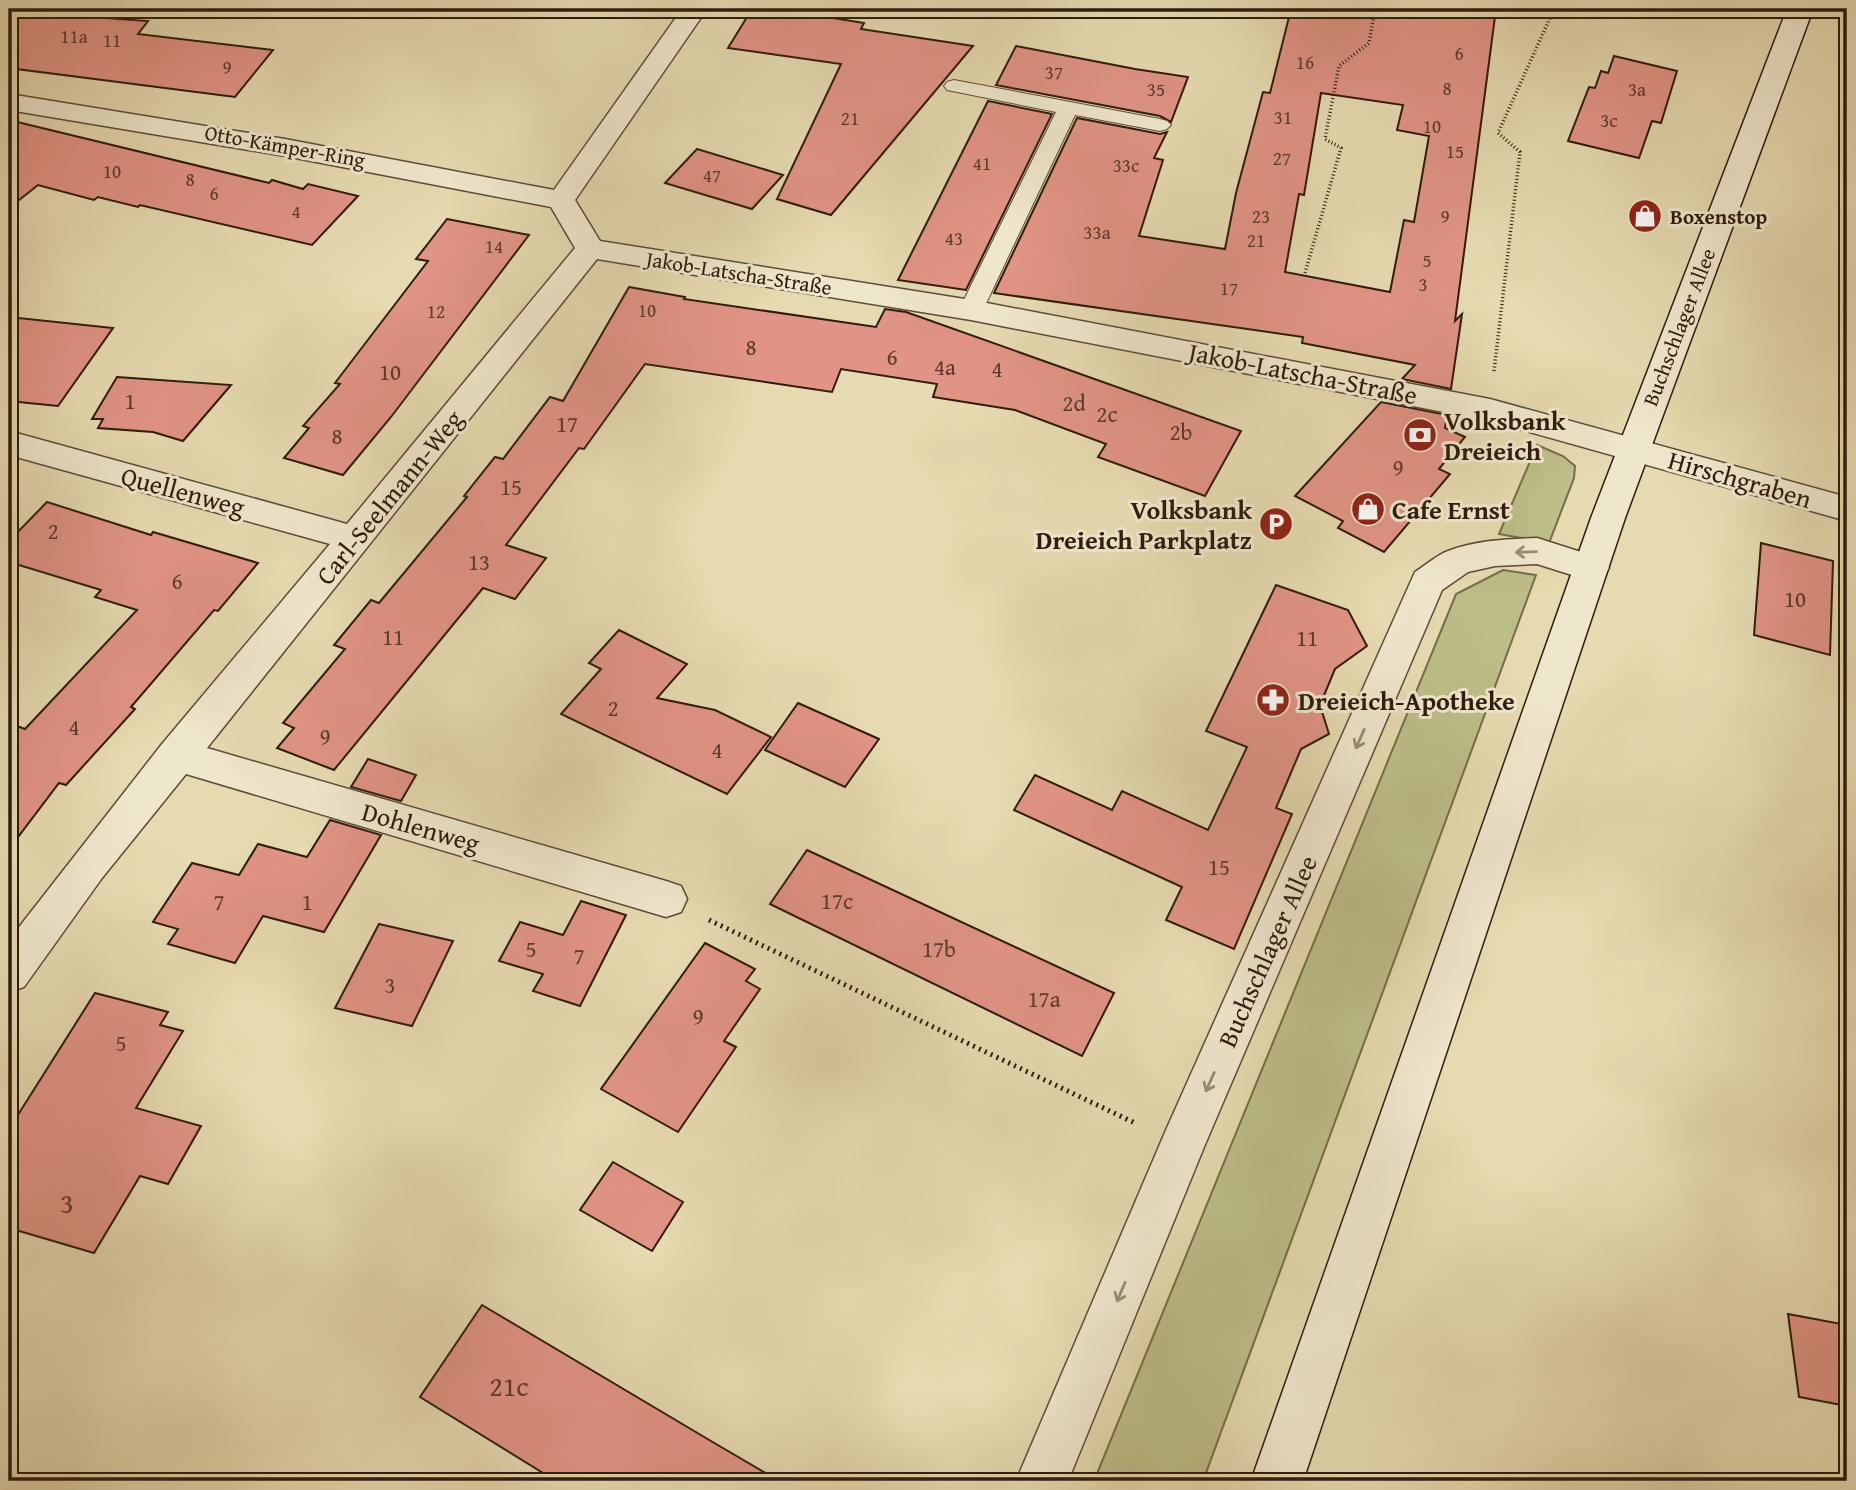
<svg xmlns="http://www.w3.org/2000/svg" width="1856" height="1490" viewBox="0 0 1856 1490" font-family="'Gentium Book Plus',serif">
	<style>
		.green { fill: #bcbd87; stroke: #766c4b; stroke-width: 2 }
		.building { fill: #e19485; stroke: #2f1b0f; stroke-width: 2; fill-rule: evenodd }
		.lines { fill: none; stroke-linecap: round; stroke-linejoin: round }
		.lane-casing { stroke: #5d4b37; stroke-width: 2 }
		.street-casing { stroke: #5d4b37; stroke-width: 3 }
		.secondary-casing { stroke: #2f1b0f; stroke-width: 3 }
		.path-far1 { stroke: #2f1b0f; stroke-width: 3.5; stroke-dasharray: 1 2.5; stroke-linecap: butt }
		.path { stroke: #2f1b0f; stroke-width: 5; stroke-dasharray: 2 4.5; stroke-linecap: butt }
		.lane { fill: #efe7cc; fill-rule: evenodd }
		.street { fill: #efe7cc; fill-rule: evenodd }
		.secondary { fill: #efe7cc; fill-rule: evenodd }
		.oneway { stroke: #998b77 }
		.labels { text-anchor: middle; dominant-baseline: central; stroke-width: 6; stroke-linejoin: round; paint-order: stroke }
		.far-number-label { font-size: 19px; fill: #5c392c }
		.far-street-label { font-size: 21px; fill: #2f1b0f; stroke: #efe7cc }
		.far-poi-label { font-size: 21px; font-weight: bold; fill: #2f1b0f; stroke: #efe7cc; text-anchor: start }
		.number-label { font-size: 23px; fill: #5c392c }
		.street-label { font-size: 26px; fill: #2f1b0f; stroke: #efe7cc }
		.poi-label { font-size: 26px; font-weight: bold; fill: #2f1b0f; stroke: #efe7cc; text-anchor: start }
		.near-number-label { font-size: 28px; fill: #5c392c }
	</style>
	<rect width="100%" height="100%" fill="#e6dab0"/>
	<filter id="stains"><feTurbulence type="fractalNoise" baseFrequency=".00286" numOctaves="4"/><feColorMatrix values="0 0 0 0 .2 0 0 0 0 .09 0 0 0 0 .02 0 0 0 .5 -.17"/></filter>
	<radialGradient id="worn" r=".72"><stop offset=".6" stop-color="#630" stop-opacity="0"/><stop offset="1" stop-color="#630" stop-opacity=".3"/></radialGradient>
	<g class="green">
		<path d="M 1537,445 L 1563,456 L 1575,466 L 1574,478 L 1549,543 L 1499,534 Z"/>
		<path d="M 1503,570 L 1536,575 L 1203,1481 L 1094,1481 L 1456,594 Z"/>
	</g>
	<g class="building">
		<path d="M 752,9 L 840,9 L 833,18 L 864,23 L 861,29 L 973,46 L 831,215 L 777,199 L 841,64 L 728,48 Z"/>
		<path d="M 1291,9 L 1496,9 L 1455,321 L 1462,314 L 1451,389 L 1402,379 L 1415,365 L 1302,343 L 1303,337 L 994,293 L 1077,118 L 1160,134 L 1167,132 L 1154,158 L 1163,160 L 1139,236 L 1225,249 L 1236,193 L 1263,92 L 1270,93 ZM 1321,93 L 1403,105 L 1397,130 L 1429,136 L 1414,222 L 1404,220 L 1390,292 L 1285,272 L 1299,194 L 1304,195 Z"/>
		<path d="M 9,11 L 148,21 L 138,34 L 273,50 L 235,97 L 9,68 Z"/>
		<path d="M 1016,46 L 1135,69 L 1188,77 L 1171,122 L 1160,116 L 996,85 Z"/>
		<path d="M 1614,56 L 1677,71 L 1661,123 L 1652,121 L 1639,158 L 1568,141 L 1589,87 L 1595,88 L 1601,71 L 1608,73 Z"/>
		<path d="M 988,101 L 1052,114 L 966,290 L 898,280 Z"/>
		<path d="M 9,120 L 269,183 L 272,180 L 303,189 L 308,184 L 358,196 L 312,245 L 140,205 L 138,207 L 98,197 L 94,200 L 38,185 L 9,208 Z"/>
		<path d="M 697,149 L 783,175 L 752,209 L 665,183 Z"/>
		<path d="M 447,219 L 529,235 L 391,417 L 343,475 L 284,458 L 309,428 L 303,426 L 340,384 L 335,383 L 428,261 L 416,259 Z"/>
		<path d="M 629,287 L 685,297 L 684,299 L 876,327 L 885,309 L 906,312 L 1241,431 L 1205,496 L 1098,457 L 1106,444 L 1015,410 L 933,397 L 937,384 L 841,369 L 832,392 L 645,364 L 584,449 L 579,448 L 506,545 L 546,558 L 515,599 L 483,588 L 334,770 L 277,748 L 294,728 L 283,723 L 345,649 L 334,645 L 371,600 L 379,603 L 467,497 L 464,496 L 495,457 L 503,459 L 550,397 L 563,401 Z"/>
		<path d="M 9,317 L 113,328 L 58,406 L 9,401 Z"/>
		<path d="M 117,377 L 231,385 L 183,441 L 153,432 L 98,428 L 103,419 L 92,419 Z"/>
		<path d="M 1381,402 L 1447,415 L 1445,428 L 1465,437 L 1439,469 L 1450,474 L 1384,552 L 1338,528 L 1343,521 L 1295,496 Z"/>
		<path d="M 47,502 L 151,535 L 153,532 L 258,563 L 218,611 L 214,610 L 131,707 L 135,709 L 66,785 L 59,783 L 9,849 L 9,723 L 25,729 L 137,610 L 95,597 L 101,590 L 9,562 L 9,541 Z"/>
		<path d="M 1761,543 L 1833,561 L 1830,655 L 1754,635 Z"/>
		<path d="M 1276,585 L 1348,610 L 1367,646 L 1335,669 L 1320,705 L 1329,734 L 1301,749 L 1276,808 L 1292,814 L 1234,949 L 1166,920 L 1182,887 L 1014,810 L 1035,775 L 1112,810 L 1122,791 L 1208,830 L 1247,747 L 1206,731 Z"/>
		<path d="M 619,630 L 687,664 L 657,698 L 715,710 L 771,737 L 727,794 L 561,714 L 601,669 L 589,663 Z"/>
		<path d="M 798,703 L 879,739 L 845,787 L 765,750 Z"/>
		<path d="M 368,759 L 416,775 L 401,801 L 351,787 Z"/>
		<path d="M 330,820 L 381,835 L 324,932 L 263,916 L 235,963 L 168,944 L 178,929 L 153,922 L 192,863 L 239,875 L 258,844 L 307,857 Z"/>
		<path d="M 807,850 L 1114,993 L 1082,1056 L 770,904 Z"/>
		<path d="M 581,901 L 626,915 L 580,1006 L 533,991 L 543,974 L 499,961 L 520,922 L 563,935 Z"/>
		<path d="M 379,924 L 453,941 L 412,1026 L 335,1008 Z"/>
		<path d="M 705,943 L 755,969 L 746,981 L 760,989 L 724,1041 L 736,1047 L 678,1132 L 601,1089 Z"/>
		<path d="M 95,993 L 168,1012 L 160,1025 L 183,1031 L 136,1108 L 201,1126 L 168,1184 L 140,1176 L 94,1253 L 9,1228 L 9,1129 Z"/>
		<path d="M 613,1162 L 683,1202 L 652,1251 L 580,1210 Z"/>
		<path d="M 482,1305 L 716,1444 L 779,1481 L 556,1481 L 420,1397 Z"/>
		<path d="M 1788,1314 L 1847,1325 L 1847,1406 L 1799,1397 Z"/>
	</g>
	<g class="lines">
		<g class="lane-casing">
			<path id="lane" d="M 954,80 L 1160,119 L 1167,121 L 1171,125 L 1167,129 L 1160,131 L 1075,115 L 983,310 L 979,315 L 971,318 L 963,315 L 959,310 L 1056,112 L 947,90 L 944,86 L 947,82 Z"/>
		</g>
		<g class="street-casing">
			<g id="street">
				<path d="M 682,9 L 707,9 L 575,200 L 600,241 L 971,300 L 1490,399 L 1847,497 L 1847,521 L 1490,421 L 971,320 L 597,259 L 207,748 L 666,881 L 681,886 L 687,899 L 681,912 L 666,917 L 186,774 L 102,878 L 24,987 L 9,992 L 9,940 L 162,744 L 330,544 L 9,455 L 9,431 L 347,524 L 575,248 L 551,207 L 285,156 L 9,110 L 9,94 L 285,139 L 554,190 Z"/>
				<path d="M 1537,538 L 1603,559 L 1609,568 L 1603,577 L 1591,581 L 1537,564 L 1495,566 L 1468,572 L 1442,590 L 1204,1147 L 1068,1481 L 1016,1481 L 1166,1130 L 1415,572 C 1426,565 1437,555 1448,551 C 1476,540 1508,539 1537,538 Z"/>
			</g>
		</g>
		<g class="secondary-casing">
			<path id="secondary" d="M 1787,9 L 1813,9 L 1625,518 L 1303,1481 L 1251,1481 L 1591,518 Z"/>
		</g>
		<g class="path-far1">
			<path d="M 1305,273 L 1341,148 L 1325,139 L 1339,66 L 1369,43 L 1375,9"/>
			<path d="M 1494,371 L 1520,152 L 1498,133 L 1554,9"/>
		</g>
		<path class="path" d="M 709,920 L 1137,1124"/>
		<use href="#lane" class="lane"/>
		<use href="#street" class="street"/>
		<use href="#secondary" class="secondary"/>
	</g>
	<defs><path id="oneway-shaft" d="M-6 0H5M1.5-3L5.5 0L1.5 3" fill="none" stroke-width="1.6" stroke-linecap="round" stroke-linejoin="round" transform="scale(1.75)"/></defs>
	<g class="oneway">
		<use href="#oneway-shaft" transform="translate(1526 552) rotate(178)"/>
		<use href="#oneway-shaft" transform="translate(1360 739) rotate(114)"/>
		<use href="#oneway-shaft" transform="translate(1210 1082) rotate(114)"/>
		<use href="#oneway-shaft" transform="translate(1121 1292) rotate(113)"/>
	</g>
	<defs>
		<g id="shop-disc" transform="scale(1.75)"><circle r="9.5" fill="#8f2418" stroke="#efe7cc"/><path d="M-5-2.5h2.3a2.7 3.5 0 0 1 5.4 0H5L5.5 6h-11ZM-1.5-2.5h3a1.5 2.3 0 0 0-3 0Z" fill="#fff"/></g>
		<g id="bank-disc" transform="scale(1.75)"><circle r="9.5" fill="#8f2418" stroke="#efe7cc"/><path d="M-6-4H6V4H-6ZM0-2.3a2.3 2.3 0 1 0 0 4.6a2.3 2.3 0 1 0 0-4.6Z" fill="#fff"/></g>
		<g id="parking-disc" transform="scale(1.75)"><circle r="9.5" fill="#8f2418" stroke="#efe7cc"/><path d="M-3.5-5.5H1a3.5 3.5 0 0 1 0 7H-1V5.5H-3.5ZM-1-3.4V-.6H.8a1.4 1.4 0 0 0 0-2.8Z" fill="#fff"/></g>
		<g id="pharmacy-disc" transform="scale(1.75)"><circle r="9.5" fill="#8f2418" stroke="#efe7cc"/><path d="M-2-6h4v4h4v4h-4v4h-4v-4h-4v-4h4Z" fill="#fff"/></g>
	</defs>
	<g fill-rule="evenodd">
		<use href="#shop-disc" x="1645" y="216"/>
		<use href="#bank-disc" x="1420" y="435"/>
		<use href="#shop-disc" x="1368" y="509"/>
		<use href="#parking-disc" x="1276" y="524"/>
		<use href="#pharmacy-disc" x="1273" y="700"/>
	</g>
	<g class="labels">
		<g class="far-number-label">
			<text x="74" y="36">11a</text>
			<text x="112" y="40">11</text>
			<text x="1459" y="53">6</text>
			<text x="1305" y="62">16</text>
			<text x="227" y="67">9</text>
			<text x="1054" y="72">37</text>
			<text x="1447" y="88">8</text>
			<text x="1156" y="89">35</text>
			<text x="1637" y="89">3a</text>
			<text x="1283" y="117">31</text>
			<text x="850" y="118">21</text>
			<text x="1609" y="120">3c</text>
			<text x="1432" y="126">10</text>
			<text x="1455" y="151">15</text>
			<text x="1282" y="158">27</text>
			<text x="982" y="163">41</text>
			<text x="1126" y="165">33c</text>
			<text x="112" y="171">10</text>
			<text x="712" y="175">47</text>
			<text x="190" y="179">8</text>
			<text x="214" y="193">6</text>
			<text x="296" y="211">4</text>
			<text x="1261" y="216">23</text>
			<text x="1445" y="216">9</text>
			<text x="1097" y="232">33a</text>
			<text x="954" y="238">43</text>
			<text x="1256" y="240">21</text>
			<text x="494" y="246">14</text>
			<text x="1427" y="260">5</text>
			<text x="1423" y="284">3</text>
			<text x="1229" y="288">17</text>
			<text x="647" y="310">10</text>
			<text x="436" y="311">12</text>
		</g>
		<g class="far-street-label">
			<text transform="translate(285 146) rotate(10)">Otto-Kämper-Ring</text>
			<text transform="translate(739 273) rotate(9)">Jakob-Latscha-Straße</text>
			<text transform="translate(1679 327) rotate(-69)">Buchschlager Allee</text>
		</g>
		<g class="far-poi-label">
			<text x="1670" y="216">Boxenstop</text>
		</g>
		<g class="number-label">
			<text x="751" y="346">8</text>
			<text x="892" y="356">6</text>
			<text x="945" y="366">4a</text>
			<text x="997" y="368">4</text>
			<text x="390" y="371">10</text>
			<text x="130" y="400">1</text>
			<text x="1074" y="402">2d</text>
			<text x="1107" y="413">2c</text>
			<text x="567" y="423">17</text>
			<text x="1181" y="431">2b</text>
			<text x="337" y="435">8</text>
			<text x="1398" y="466">9</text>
			<text x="511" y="486">15</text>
			<text x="53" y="530">2</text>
			<text x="479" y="561">13</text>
			<text x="177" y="580">6</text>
			<text x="1795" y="598">10</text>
			<text x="393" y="636">11</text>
			<text x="1307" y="637">11</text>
			<text x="613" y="707">2</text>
			<text x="74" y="726">4</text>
			<text x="325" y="735">9</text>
			<text x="717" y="749">4</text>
			<text x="1219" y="866">15</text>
			<text x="837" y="900">17c</text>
			<text x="219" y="901">7</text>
			<text x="307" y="901">1</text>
			<text x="531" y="948">5</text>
			<text x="939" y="948">17b</text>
			<text x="579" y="955">7</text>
			<text x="390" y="984">3</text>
			<text x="1044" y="998">17a</text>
			<text x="698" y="1015">9</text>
			<text x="121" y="1042">5</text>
		</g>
		<g class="street-label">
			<text transform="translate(1303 373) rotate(11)">Jakob-Latscha-Straße</text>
			<text transform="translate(1740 479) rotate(16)">Hirschgraben</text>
			<text transform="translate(183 491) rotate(15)">Quellenweg</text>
			<text transform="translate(389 497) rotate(-51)">Carl-Seelmann-Weg</text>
			<text transform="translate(421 827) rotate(16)">Dohlenweg</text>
			<text transform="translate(1267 951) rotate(-66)">Buchschlager Allee</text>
		</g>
		<g class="poi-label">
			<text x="1444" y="420">Volksbank<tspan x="1444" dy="30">Dreieich</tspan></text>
			<text x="1252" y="509" text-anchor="end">Volksbank<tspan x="1252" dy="30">Dreieich Parkplatz</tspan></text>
			<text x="1392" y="509">Cafe Ernst</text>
			<text x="1298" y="700">Dreieich-Apotheke</text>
		</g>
		<g class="near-number-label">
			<text x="67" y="1202">3</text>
			<text x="509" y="1385">21c</text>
		</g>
	</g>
	<rect width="1856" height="1490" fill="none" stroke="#e6dab0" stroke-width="35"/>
	<rect x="10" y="10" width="1835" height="1469" fill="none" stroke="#2f1b0f" stroke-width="3.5"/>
	<rect x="18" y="18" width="1821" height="1455" fill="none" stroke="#2f1b0f" stroke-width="2"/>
	<rect width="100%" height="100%" filter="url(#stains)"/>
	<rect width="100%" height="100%" fill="url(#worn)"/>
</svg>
